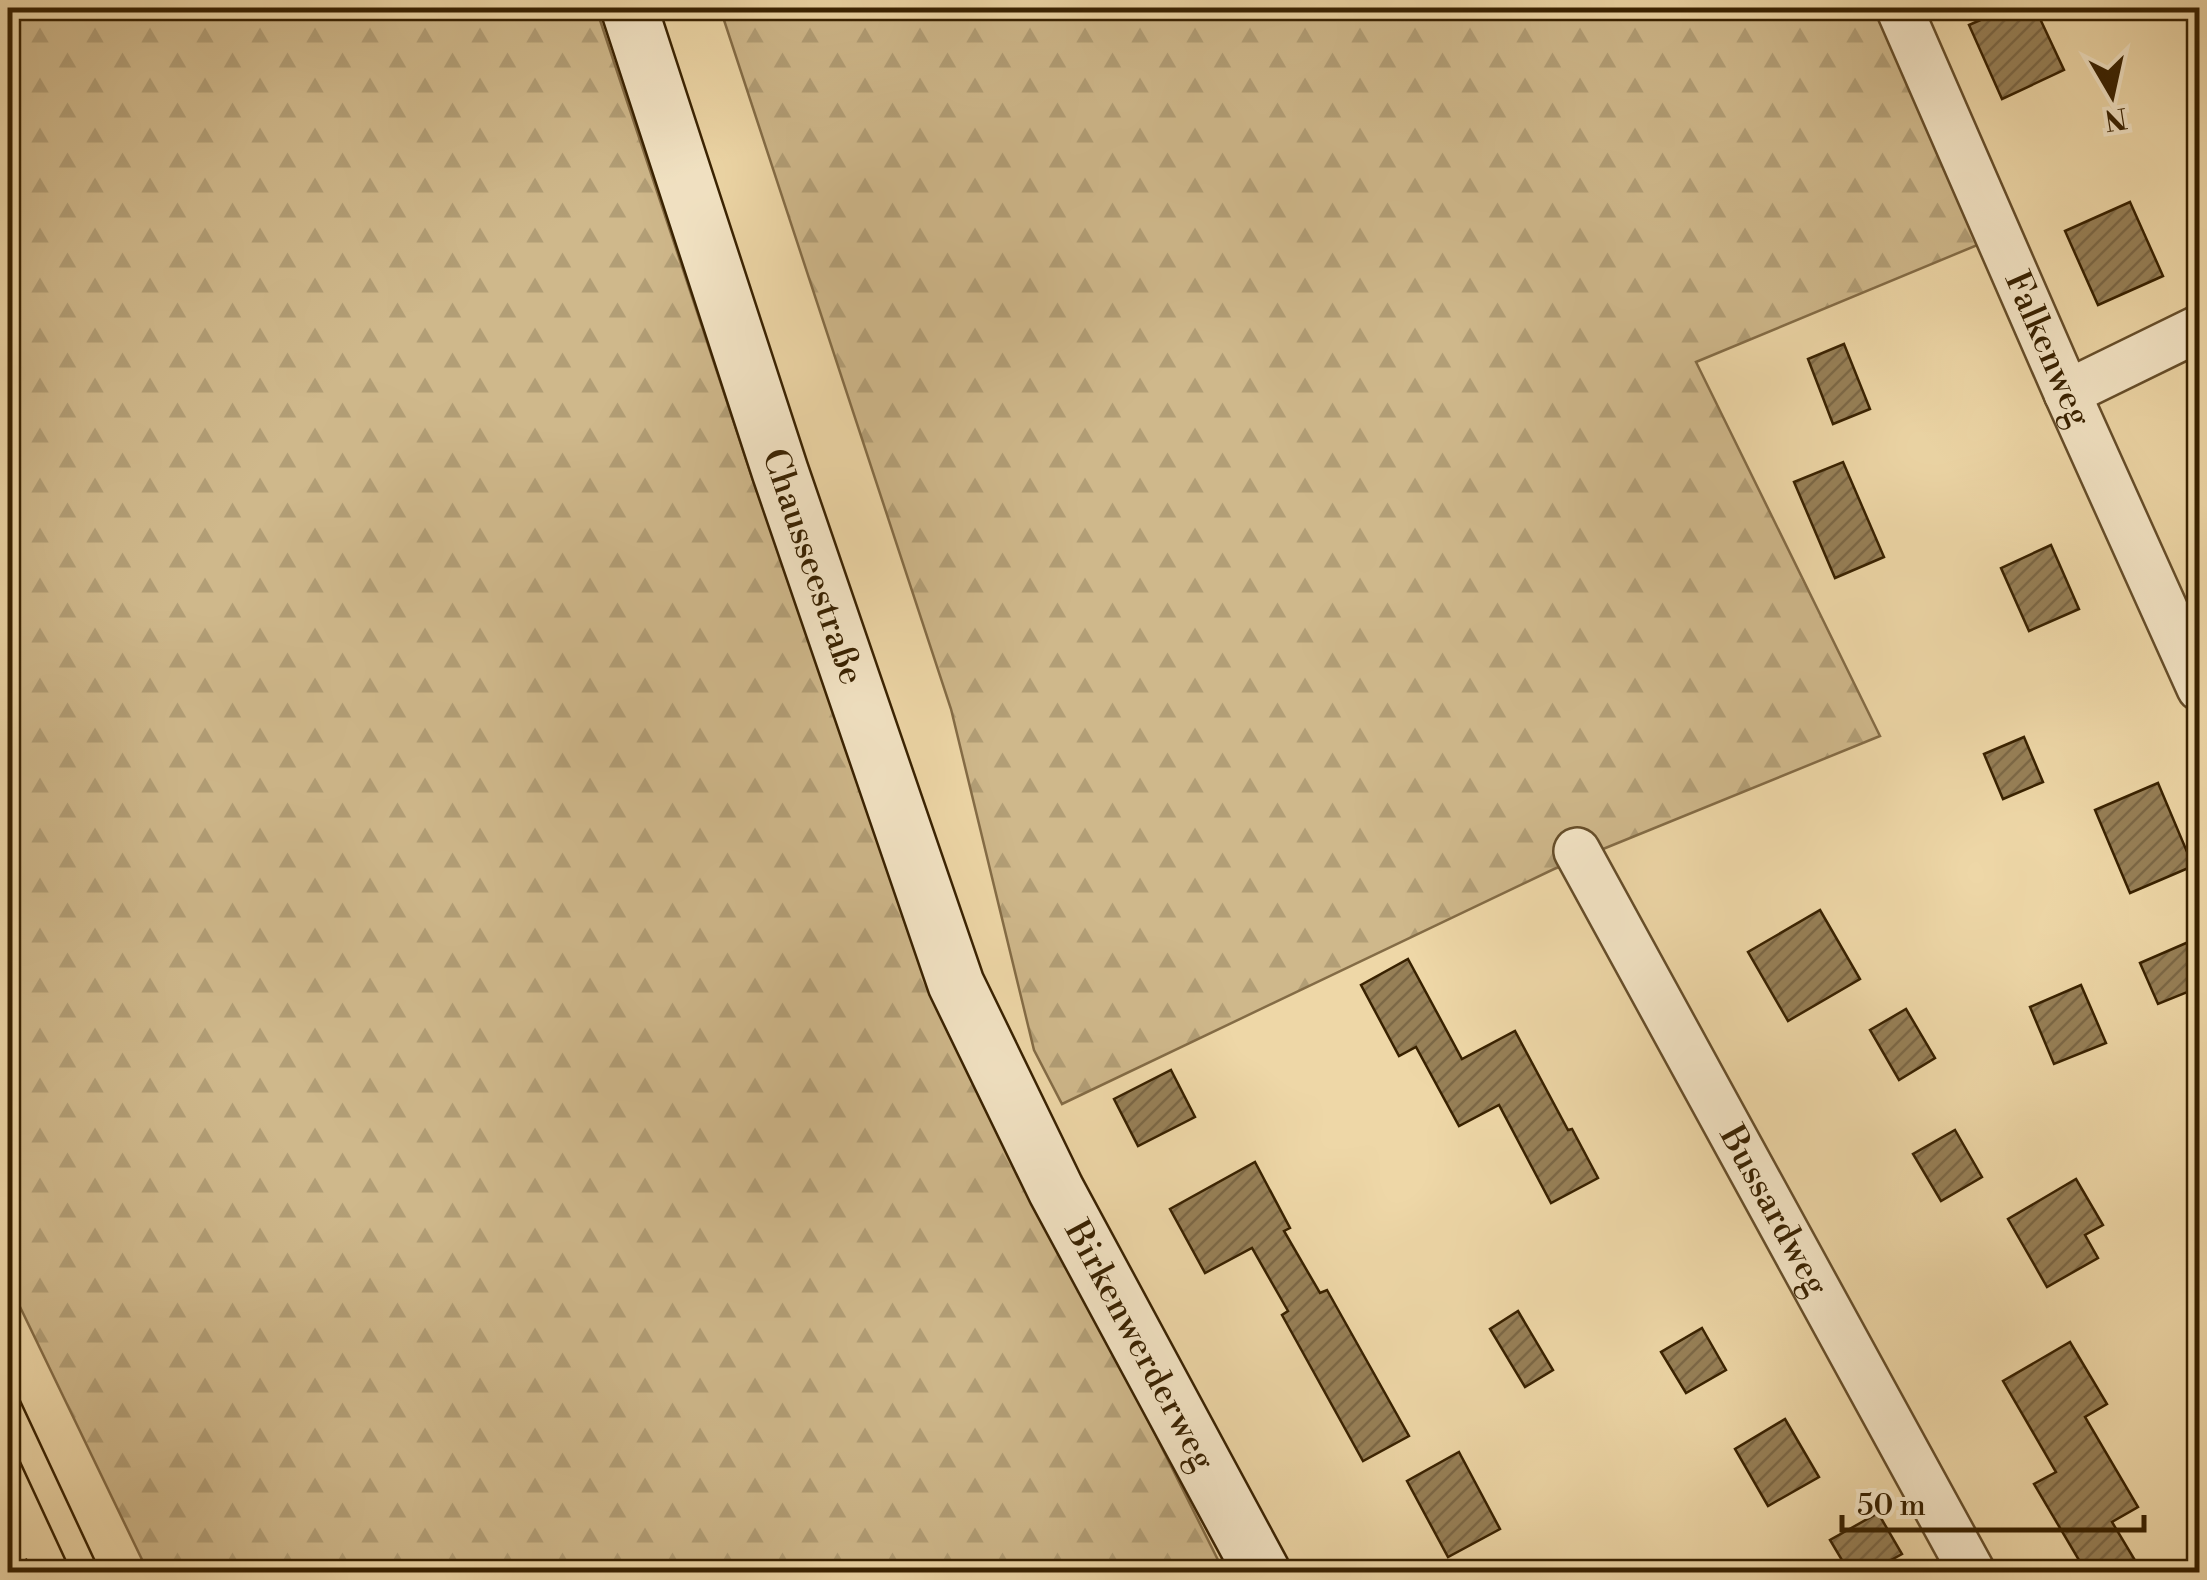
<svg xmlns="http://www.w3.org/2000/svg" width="2207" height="1580" viewBox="0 0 2207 1580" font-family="'Libre Bodoni',serif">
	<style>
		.forest { fill: url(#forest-firs); stroke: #846c46; stroke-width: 2.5 }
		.building { fill: url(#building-hatch); stroke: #382100; stroke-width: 2.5 }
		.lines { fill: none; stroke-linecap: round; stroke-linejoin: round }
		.street-casing { stroke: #664e2a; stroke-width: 50 }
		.secondary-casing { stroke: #382100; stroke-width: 60 }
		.street { stroke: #f4e5c6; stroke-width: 45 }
		.secondary { stroke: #f4e5c6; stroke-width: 55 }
		.tram { stroke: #382100; stroke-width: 2.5 }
		.rail { stroke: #382100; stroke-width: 8; stroke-dasharray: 18 18; stroke-linecap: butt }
		.labels { text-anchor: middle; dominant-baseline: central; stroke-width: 9; stroke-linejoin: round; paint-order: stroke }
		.street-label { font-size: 35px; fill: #382100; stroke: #f4e5c6 }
	</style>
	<defs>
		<pattern id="forest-firs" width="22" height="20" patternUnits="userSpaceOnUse" patternTransform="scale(2.5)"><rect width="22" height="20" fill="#cfb88b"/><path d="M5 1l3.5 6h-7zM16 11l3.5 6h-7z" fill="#b29e76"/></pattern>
		<pattern id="building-hatch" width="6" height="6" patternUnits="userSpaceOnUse" patternTransform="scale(2.5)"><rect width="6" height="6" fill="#978057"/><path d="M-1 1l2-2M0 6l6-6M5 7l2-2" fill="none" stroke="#7c6846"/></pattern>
	</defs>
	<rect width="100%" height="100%" fill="#eed7a7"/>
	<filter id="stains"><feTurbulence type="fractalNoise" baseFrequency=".002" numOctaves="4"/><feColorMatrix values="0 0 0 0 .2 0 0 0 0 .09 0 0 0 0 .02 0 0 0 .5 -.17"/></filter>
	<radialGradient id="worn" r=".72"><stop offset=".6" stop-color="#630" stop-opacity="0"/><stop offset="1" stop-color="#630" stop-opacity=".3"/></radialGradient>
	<g class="forest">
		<path d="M 8,8 L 596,8 L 754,483 L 938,1000 L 1224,1572 L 148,1572 L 8,1282 Z"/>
		<path d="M 720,8 L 1899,8 L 1999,236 L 1696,362 L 1880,736 L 1554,869 L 1062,1104 L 1034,1050 L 951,709 Z"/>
	</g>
	<g class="building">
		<path d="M 2008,8 L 2035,8 L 2064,70 L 2002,99 L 1969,25 Z"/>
		<path d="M 2130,202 L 2163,276 L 2098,305 L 2065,231 Z"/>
		<path d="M 1844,344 L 1870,409 L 1833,424 L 1808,359 Z"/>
		<path d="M 1843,462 L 1884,557 L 1835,578 L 1794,482 Z"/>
		<path d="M 2051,545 L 2079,609 L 2029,631 L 2001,568 Z"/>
		<path d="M 2024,737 L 2043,782 L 2003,799 L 1984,754 Z"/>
		<path d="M 2158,783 L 2193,866 L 2130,893 L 2095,810 Z"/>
		<path d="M 1820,910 L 1860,979 L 1788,1021 L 1748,952 Z"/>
		<path d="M 2200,937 L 2200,987 L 2158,1004 L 2140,963 Z"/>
		<path d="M 1408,959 L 1462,1059 L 1515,1031 L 1568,1130 L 1572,1129 L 1598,1178 L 1551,1203 L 1499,1105 L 1459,1126 L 1416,1047 L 1399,1056 L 1361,985 Z"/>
		<path d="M 2081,985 L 2106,1043 L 2054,1064 L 2030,1007 Z"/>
		<path d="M 1906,1009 L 1935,1058 L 1899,1080 L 1870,1030 Z"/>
		<path d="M 1171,1070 L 1195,1117 L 1138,1146 L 1114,1099 Z"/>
		<path d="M 1955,1130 L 1982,1177 L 1941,1201 L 1913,1154 Z"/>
		<path d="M 1255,1162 L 1290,1228 L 1284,1231 L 1320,1293 L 1327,1290 L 1409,1436 L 1363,1461 L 1282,1315 L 1288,1311 L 1252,1248 L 1205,1273 L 1170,1209 Z"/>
		<path d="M 2076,1179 L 2103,1225 L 2085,1235 L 2098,1258 L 2047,1287 L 2008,1219 Z"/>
		<path d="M 1518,1311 L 1553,1370 L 1525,1387 L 1490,1329 Z"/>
		<path d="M 1702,1328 L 1726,1370 L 1686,1393 L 1661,1352 Z"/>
		<path d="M 2070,1342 L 2107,1404 L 2085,1417 L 2138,1507 L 2112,1522 L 2142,1572 L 2086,1572 L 2034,1484 L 2056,1472 L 2003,1381 Z"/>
		<path d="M 1785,1419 L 1819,1477 L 1768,1506 L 1735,1449 Z"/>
		<path d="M 1459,1452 L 1500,1529 L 1448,1557 L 1407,1481 Z"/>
		<path d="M 1878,1513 L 1902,1554 L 1869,1572 L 1849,1572 L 1830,1540 Z"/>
	</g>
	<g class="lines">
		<g class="street-casing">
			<g id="street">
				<path id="s1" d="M 1899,8 L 2067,393 L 2200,688"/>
				<path d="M 2067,393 L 2200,328"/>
				<path id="s2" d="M 1577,851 L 1972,1572"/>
			</g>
		</g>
		<g class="secondary-casing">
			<g id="secondary">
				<path id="s3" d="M 629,8 L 780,471 L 956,984 L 1056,1190 L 1262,1572"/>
			</g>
		</g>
		<use href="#street" class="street"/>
		<use href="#secondary" class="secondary"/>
		<g class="tram">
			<path d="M 8,1375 L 100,1572"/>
			<path d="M 8,1436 L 71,1572"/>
		</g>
		<path class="rail" d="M 8,1527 L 29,1572"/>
	</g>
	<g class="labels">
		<g class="street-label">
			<text stroke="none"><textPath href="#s1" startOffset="372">Falkenweg</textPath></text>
			<text stroke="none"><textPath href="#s3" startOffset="588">Chausseestraße</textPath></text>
			<text stroke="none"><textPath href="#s2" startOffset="410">Bussardweg</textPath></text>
			<text stroke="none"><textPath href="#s3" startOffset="1435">Birkenwerderweg</textPath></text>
		</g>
	</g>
	<rect width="2207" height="1580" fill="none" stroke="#eed7a7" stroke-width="40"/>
	<rect x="10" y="10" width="2187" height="1560" fill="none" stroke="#382100" stroke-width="5"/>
	<rect x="20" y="20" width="2167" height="1540" fill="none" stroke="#382100" stroke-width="2.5"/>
	<g transform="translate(2112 95) rotate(171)" stroke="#f4e5c6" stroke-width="8" paint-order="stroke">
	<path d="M0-8L18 38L0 25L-18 38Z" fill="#382100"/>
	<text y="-15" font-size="28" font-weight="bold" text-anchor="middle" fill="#382100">N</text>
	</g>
	<path d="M1842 1515v15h302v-15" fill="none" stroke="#382100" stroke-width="5"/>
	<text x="1857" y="1515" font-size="30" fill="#382100" stroke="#f4e5c6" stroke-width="8" paint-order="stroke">50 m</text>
	<rect width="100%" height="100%" filter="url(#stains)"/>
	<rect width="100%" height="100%" fill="url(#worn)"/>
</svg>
